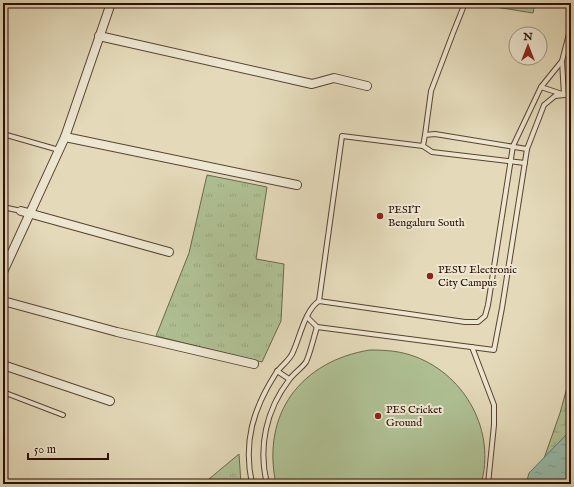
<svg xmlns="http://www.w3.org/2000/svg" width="574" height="487" viewBox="0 0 574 487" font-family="'IM FELL English',serif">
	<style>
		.grass { fill: url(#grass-tufts); stroke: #6d684b }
		.wetland { fill: url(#wetland-marsh); stroke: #6d684b }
		.garden { fill: #afc194; stroke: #6d684b }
		.water { fill: url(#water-ripples); stroke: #6c7667 }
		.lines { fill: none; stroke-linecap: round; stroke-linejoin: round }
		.lane-casing { stroke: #594230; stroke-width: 6 }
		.street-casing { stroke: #594230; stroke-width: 10 }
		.lane { stroke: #ede7d2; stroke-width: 4 }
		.street { stroke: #ede7d2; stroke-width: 8 }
		.poi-dot { fill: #8f2418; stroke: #ede7d2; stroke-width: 1.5 }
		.labels { text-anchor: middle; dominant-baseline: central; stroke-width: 4; stroke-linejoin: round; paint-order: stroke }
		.poi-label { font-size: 11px; fill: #2b0f02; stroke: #ede7d2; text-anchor: start }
	</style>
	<defs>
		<pattern id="grass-tufts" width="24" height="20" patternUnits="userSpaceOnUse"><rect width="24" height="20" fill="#afc194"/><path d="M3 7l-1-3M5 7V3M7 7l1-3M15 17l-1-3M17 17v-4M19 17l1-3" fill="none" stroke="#97a57e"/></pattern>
		<pattern id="wetland-marsh" width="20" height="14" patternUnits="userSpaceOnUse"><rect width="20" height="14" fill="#afc194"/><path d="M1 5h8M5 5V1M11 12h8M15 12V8" fill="none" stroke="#97a57e"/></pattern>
		<pattern id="water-ripples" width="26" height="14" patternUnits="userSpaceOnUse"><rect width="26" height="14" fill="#97bbaa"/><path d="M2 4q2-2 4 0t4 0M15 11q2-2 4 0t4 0" fill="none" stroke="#82a091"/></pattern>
	</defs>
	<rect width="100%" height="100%" fill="#e4daba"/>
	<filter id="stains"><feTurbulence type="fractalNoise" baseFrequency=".005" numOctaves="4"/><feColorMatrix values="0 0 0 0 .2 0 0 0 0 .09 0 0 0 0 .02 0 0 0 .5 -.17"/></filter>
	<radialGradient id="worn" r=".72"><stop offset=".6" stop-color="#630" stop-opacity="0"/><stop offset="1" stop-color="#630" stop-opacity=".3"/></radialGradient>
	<g class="grass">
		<path d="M 207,175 L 267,187 L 256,259 L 284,264 L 281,321 L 262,362 L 156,336 L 189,253 Z"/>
		<path d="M 239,454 L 241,484 L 203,484 Z"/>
	</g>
	<path class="wetland" d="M 571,373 L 571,484 L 535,484 L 560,413 Z"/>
	<g class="garden">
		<path d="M 490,3 L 535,3 L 533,13 L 489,6 Z"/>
		<path d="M 370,350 C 386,350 401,351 416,357 C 466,376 496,432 481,484 L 276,484 C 261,414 301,361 370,350 Z"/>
	</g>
	<path class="water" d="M 571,430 L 571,484 L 526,484 L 529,473 Z"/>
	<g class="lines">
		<g class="lane-casing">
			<g id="lane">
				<path d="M 541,87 L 571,97"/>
				<path d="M 564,95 L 562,61 L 571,26"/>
				<path d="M 3,134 L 59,150"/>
				<path d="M 425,135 L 431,91 L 453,33 L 465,3"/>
				<path d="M 525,163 L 432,152 L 423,146 L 425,135 L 435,134 L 527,149"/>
				<path d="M 3,207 L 21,211"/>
				<path d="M 3,252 L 11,254"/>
				<path d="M 319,301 L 342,136 L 423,146"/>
				<path d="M 307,317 L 317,327"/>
				<path d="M 472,347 L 494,405 L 494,425 L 488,484"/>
				<path d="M 277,371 L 289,379"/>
				<path d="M 3,392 L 63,415"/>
				<path d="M 252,484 C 243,442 253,409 276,373 C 281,366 290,360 293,352 C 300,337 305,310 319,301 L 465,322 L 478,322 L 485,316 L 488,305 L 513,146 L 541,87 L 562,61"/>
				<path d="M 267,484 C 258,447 266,410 289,380 C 294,373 302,368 306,362 C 310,354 314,336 317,327 L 494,350 L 502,308 L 527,149 L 544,105 L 555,96 L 564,95"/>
			</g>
		</g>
		<g class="street-casing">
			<g id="street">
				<path d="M 99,36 L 312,84 L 334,78 L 367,86"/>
				<path d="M 65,137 L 297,185"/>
				<path d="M 21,211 L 169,252"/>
				<path d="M 3,272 L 65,137 L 111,3"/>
				<path d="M 3,301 L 117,332 L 254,364"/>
				<path d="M 3,365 L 110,401"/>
			</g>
		</g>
		<use href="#lane" class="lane"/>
		<use href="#street" class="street"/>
	</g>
	<g class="poi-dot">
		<circle cx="380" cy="216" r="4"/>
		<circle cx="430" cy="276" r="4"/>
		<circle cx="378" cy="416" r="4"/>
	</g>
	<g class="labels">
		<g class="poi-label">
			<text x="388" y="210">PESIT<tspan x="388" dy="13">Bengaluru South</tspan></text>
			<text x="438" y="270">PESU Electronic<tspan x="438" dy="13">City Campus</tspan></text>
			<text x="386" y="410">PES Cricket<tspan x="386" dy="13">Ground</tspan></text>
		</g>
	</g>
	<rect width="574" height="487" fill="none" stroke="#e4daba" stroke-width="16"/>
	<rect x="4" y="4" width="566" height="479" fill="none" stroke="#2b0f02" stroke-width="2"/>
	<rect x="8" y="8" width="558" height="471" fill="none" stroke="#2b0f02"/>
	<g transform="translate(528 46)"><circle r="19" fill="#ede7d2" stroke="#9f917f"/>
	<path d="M0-3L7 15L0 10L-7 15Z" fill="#8f2418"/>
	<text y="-6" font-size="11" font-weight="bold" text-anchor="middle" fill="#2b0f02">N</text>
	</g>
	<path d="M28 453v6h80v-6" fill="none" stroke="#2b0f02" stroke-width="2"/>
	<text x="34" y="453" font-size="12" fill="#2b0f02" stroke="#ede7d2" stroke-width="3" paint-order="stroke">50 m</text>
	<rect width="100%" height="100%" filter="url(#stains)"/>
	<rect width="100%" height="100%" fill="url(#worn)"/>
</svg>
